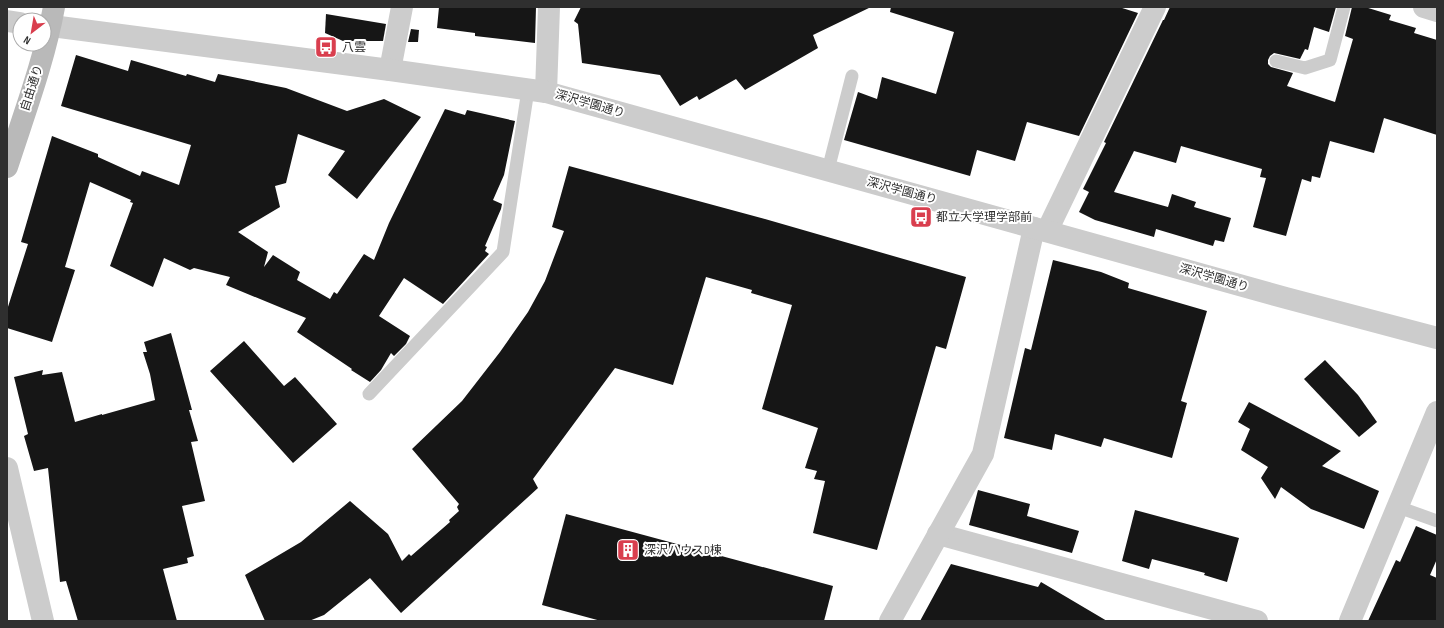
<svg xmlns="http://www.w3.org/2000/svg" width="1444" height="628" viewBox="0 0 1444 628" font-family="'Sofia Sans Condensed','Noto Sans JP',sans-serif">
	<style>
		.building { fill: #161616 }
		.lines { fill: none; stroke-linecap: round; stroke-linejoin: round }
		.service { stroke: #ccc; stroke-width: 13 }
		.minor { stroke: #ccc; stroke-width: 22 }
		.tertiary { stroke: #ccc; stroke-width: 22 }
		.secondary { stroke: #b9b9b9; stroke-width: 22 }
		.labels { text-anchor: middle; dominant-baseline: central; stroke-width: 4; stroke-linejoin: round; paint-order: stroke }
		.poi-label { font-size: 12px; fill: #2f2f2f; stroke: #fff; text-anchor: start }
		.street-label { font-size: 12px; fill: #2f2f2f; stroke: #fff }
	</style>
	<rect width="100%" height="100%" fill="#fff"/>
	<g class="building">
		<path d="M 439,7 L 536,7 L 535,43 L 475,36 L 475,33 L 437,28 Z"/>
		<path d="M 581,7 L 871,7 L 813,35 L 818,48 L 745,90 L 736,79 L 699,100 L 697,96 L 680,106 L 660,75 L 582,63 L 578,24 L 574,21 Z"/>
		<path d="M 891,7 L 1119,7 L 1138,13 L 1079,136 L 1027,122 L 1015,161 L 977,150 L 970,176 L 844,140 L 858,92 L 877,99 L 882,77 L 936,94 L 954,32 L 890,12 Z"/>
		<path d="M 1170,7 L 1336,7 L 1329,32 L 1314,27 L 1308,50 L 1305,49 L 1300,59 L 1274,53 L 1270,56 L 1268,60 L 1268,64 L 1271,67 L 1293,73 L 1287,86 L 1335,102 L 1353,39 L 1345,36 L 1352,7 L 1365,7 L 1391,15 L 1389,20 L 1416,28 L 1414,33 L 1437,40 L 1437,135 L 1384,118 L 1374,153 L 1330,141 L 1320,178 L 1312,176 L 1311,182 L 1302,179 L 1286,236 L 1253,227 L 1266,178 L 1260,177 L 1262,169 L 1181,146 L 1176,163 L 1134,151 L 1114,192 L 1168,207 L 1172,194 L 1196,202 L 1194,207 L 1231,218 L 1224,242 L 1215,240 L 1213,246 L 1156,229 L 1154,237 L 1095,220 L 1079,212 L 1089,192 L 1083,189 L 1106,143 L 1104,142 L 1163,20 L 1164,20 Z"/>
		<path d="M 326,14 L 386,24 L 383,41 L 343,41 L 325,33 Z"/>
		<path d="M 411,29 L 419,30 L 418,42 L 408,42 Z"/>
		<path d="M 76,55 L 128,71 L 131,60 L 186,76 L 187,74 L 215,82 L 218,74 L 286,88 L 347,111 L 384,99 L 421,117 L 357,199 L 328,175 L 345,151 L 298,134 L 286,183 L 275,186 L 280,207 L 238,232 L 268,252 L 264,267 L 273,255 L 300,272 L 297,280 L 330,299 L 334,292 L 337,294 L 364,254 L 374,260 L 389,223 L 445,109 L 465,115 L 467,110 L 515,121 L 504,175 L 493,200 L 502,204 L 501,209 L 485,246 L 487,247 L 485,251 L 489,254 L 443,304 L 404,278 L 379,316 L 410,336 L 406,344 L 394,356 L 391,353 L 381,370 L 370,382 L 351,370 L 352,369 L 297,332 L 306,318 L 226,285 L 230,277 L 194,268 L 190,270 L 164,258 L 153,287 L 110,266 L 133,203 L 130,202 L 131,200 L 90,182 L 65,267 L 75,270 L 52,342 L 7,328 L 7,310 L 28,244 L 21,242 L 52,136 L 98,154 L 98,157 L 140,176 L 142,171 L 179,185 L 191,145 L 61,106 Z"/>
		<path d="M 569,166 L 765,219 L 966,277 L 946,349 L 936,346 L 877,550 L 813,533 L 825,481 L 814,479 L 817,471 L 805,468 L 818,428 L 762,409 L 792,305 L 751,293 L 752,290 L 706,277 L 673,385 L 615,368 L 533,479 L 538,488 L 401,613 L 370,578 L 324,615 L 309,621 L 265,621 L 245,575 L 301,542 L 350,501 L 388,534 L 402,561 L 409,554 L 411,556 L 450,522 L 449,520 L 459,511 L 457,507 L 459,504 L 412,449 L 462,401 L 500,352 L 528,312 L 545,281 L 564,231 L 552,227 Z"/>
		<path d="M 1053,260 L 1101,272 L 1129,283 L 1128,288 L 1207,311 L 1181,401 L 1187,403 L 1172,458 L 1104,438 L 1101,447 L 1055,434 L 1052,450 L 1004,438 L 1025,348 L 1031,350 Z"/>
		<path d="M 171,333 L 192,410 L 189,410 L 198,441 L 191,442 L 205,501 L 182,506 L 194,556 L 187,558 L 188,563 L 163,569 L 177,621 L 78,621 L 66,581 L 60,582 L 48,468 L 34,471 L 24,436 L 28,434 L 14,377 L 43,370 L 42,375 L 62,372 L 75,422 L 102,414 L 102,415 L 155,400 L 150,374 L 143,352 L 147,352 L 144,342 Z"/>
		<path d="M 244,341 L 284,386 L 295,377 L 337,424 L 293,463 L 210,371 Z"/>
		<path d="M 1325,360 L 1358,395 L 1377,422 L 1359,437 L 1304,379 Z"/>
		<path d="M 1249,402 L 1341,451 L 1322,466 L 1379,491 L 1364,529 L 1311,509 L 1281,487 L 1275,499 L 1261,478 L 1268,467 L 1241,450 L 1250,429 L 1238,422 Z"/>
		<path d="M 978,490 L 1030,504 L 1027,516 L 1079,531 L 1072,553 L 969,525 Z"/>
		<path d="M 1135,510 L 1239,538 L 1227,582 L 1204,575 L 1205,573 L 1152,559 L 1149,569 L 1122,561 Z"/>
		<path d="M 566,514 L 833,586 L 824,621 L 601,621 L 542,605 Z"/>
		<path d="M 1416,526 L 1437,535 L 1437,559 L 1430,575 L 1437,578 L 1437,621 L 1368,621 L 1396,560 L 1400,562 Z"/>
		<path d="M 951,564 L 1038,587 L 1041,582 L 1107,621 L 920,621 Z"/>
	</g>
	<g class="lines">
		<g class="service">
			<path d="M 1276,61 L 1305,68 L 1330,60 L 1344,7"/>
			<path d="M 828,170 L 852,76"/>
			<path d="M 369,394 L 503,252 L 528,90"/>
			<path d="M 1398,507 L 1437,521"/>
		</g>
		<g class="minor">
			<path d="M 1424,7 L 1437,11"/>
			<path d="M 390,70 L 402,7"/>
			<path d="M 546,92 L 549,7"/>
			<path d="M 1047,231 L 1155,7"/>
			<path d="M 7,468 L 43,621"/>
			<path d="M 938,534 L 1257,621"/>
			<path d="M 890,621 L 983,454 L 1034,228"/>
			<path d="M 1350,621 L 1437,412"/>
		</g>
		<g class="tertiary">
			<path d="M 7,21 L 20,23"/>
			<path d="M 44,25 L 390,70 L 546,92 L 1286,298 L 1437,338"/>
		</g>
		<path class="secondary" d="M 7,167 C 24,114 44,62 54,7"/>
	</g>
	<defs>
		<g id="bus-square" transform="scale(1.15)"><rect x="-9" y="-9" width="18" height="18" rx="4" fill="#d93e4e" stroke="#fff"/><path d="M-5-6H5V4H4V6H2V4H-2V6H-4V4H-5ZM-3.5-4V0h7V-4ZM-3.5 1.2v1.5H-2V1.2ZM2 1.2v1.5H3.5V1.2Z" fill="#fff"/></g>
		<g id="building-square" transform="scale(1.15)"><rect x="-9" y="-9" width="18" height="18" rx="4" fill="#d93e4e" stroke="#fff"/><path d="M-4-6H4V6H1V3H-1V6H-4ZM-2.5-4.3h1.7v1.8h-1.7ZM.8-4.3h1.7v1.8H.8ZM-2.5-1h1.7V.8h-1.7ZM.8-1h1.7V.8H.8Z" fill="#fff"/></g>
	</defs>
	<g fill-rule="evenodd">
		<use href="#bus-square" x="326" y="47"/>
		<use href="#bus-square" x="921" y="217"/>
		<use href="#building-square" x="628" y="550"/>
	</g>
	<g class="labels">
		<g class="poi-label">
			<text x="342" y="47">八雲</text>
			<text x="936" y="217">都立大学理学部前</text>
			<text x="644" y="550">深沢ハウスD棟</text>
		</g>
		<g class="street-label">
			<text transform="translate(32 88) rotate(-72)">自由通り</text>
			<text transform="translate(590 104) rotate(16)">深沢学園通り</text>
			<text transform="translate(902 191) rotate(15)">深沢学園通り</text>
			<text transform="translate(1214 278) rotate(16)">深沢学園通り</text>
		</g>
	</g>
	<rect width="1444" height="628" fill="none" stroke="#2f2f2f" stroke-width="16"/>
	<g transform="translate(32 32) rotate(211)"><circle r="19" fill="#ffffff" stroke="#acacac"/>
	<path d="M0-3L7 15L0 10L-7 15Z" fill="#d93e4e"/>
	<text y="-6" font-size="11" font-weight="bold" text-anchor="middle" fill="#2f2f2f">N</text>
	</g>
</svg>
